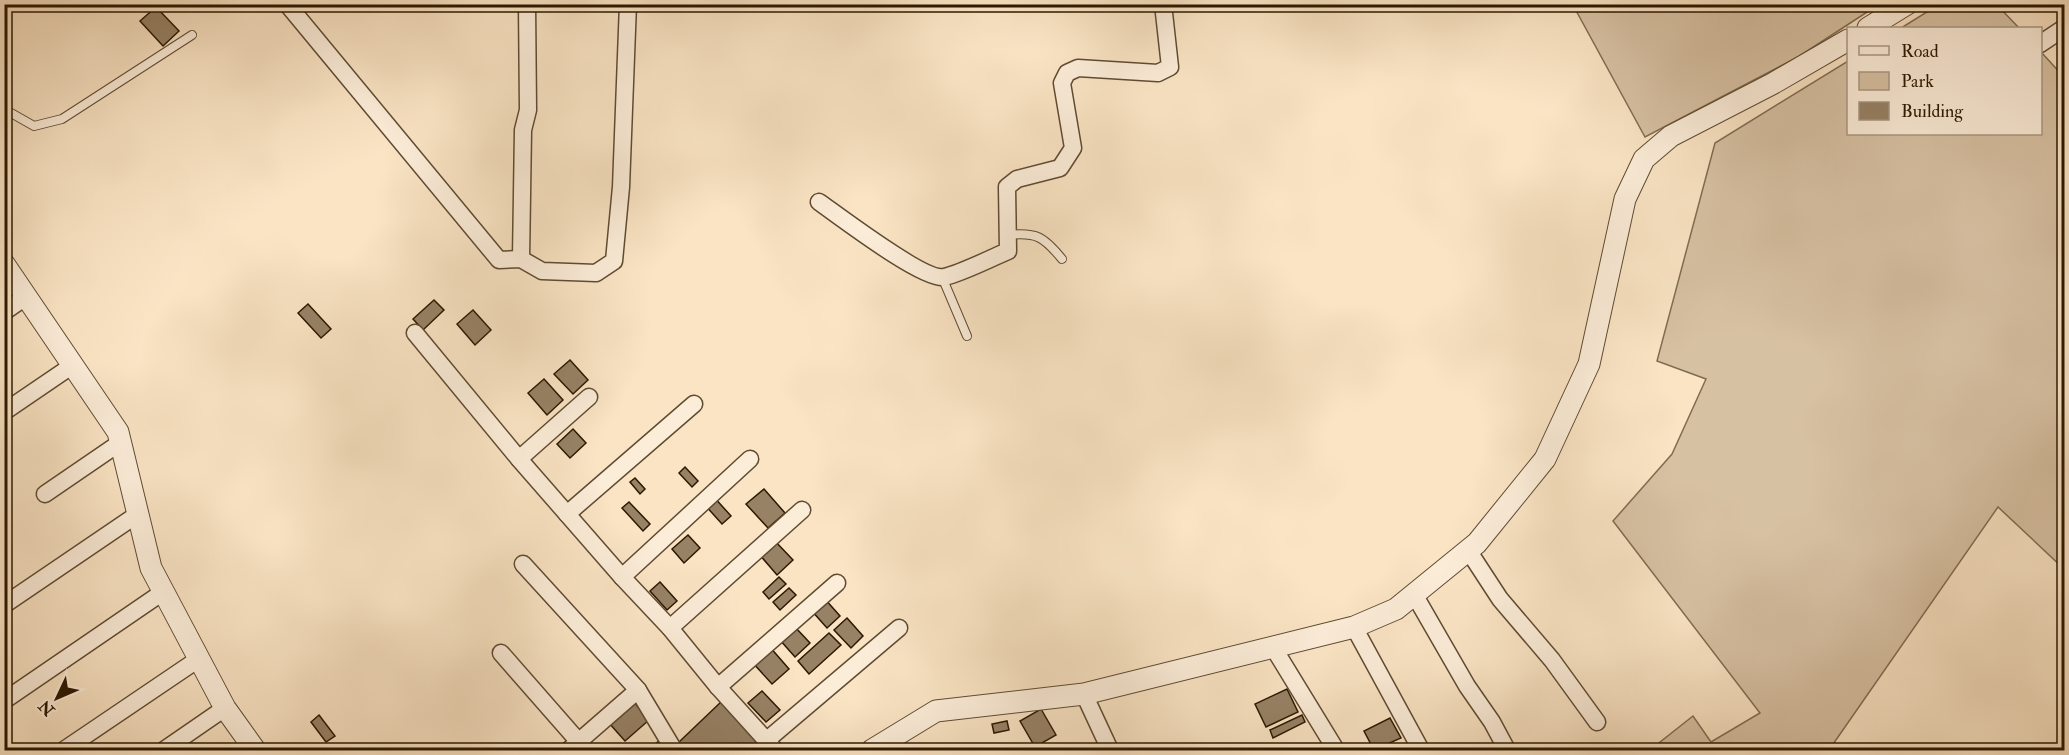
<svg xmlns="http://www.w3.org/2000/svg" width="2069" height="755" viewBox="0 0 2069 755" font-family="'IM FELL Double Pica',serif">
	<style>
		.green { fill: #d7c1a3; stroke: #816c52; stroke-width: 1.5 }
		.building { fill: #978266; stroke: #2b1801; stroke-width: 1.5 }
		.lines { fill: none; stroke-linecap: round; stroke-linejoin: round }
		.service-casing { stroke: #5f4b32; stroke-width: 10 }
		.minor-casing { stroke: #5f4b32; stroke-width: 19 }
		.tertiary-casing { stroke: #5f4b32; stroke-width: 23 }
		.service { stroke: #fcedd9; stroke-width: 8 }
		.minor { stroke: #fcedd9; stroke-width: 16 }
		.tertiary { stroke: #fcedd9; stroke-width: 21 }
	</style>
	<rect width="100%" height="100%" fill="#fae4c4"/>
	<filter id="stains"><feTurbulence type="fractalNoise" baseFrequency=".00333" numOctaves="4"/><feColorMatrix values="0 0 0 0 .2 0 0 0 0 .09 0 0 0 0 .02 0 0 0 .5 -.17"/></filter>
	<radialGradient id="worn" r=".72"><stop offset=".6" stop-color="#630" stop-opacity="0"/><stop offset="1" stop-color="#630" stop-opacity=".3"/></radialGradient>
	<g class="green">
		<path d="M 1573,5 L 1878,5 L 1798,57 L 1645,137 Z"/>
		<path d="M 1938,5 L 1997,5 L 2019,28 L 1901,28 Z"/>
		<path d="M 2041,52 L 2064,77 L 2064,569 L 1998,507 L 1829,750 L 1650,750 L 1693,716 L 1711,742 L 1760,713 L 1613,521 L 1672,454 L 1706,379 L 1657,361 L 1715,143 L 1848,61 L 1848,134 L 2040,134 Z"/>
	</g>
	<g class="building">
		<path d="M 156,7 L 179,31 L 163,46 L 140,21 Z"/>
		<path d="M 434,300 L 444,310 L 423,330 L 413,319 Z"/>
		<path d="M 308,304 L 331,329 L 321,338 L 298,313 Z"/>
		<path d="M 473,310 L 491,330 L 475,345 L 457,324 Z"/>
		<path d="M 570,360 L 588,380 L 573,394 L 554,374 Z"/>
		<path d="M 544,379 L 563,400 L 547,415 L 528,393 Z"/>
		<path d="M 573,429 L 586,443 L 570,458 L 557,444 Z"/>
		<path d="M 685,467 L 698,481 L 692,487 L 679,473 Z"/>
		<path d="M 635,478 L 645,489 L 640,494 L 630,482 Z"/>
		<path d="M 764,489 L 785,513 L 768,528 L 746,504 Z"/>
		<path d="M 713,496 L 731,516 L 722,524 L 704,504 Z"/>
		<path d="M 629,502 L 650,524 L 643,531 L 622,508 Z"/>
		<path d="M 688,535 L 700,548 L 684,563 L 672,549 Z"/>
		<path d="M 774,540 L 793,560 L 777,575 L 759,554 Z"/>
		<path d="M 779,577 L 786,584 L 769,599 L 763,592 Z"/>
		<path d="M 660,582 L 677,601 L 667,610 L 650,591 Z"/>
		<path d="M 789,588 L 796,595 L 780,610 L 773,602 Z"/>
		<path d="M 824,598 L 840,616 L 827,628 L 811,610 Z"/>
		<path d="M 847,618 L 863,636 L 851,648 L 834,630 Z"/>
		<path d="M 795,627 L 810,643 L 795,657 L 780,640 Z"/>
		<path d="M 829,633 L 841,645 L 809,674 L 798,661 Z"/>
		<path d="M 769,646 L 789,669 L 772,684 L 752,662 Z"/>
		<path d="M 1287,689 L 1298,712 L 1266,727 L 1255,704 Z"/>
		<path d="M 762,691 L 780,710 L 766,722 L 748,703 Z"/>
		<path d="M 723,700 L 766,750 L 745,750 L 738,743 L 731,750 L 685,750 L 678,743 Z"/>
		<path d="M 634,702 L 649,720 L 625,741 L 609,723 Z"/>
		<path d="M 1041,709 L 1056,735 L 1035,747 L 1020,721 Z"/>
		<path d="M 319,715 L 335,736 L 326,742 L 311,722 Z"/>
		<path d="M 1302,715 L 1305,722 L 1273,738 L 1270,730 Z"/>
		<path d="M 1390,718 L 1401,738 L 1374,750 L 1364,731 Z"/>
		<path d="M 1007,721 L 1009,730 L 994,733 L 992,724 Z"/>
		<path d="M 660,740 L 669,750 L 648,750 Z"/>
	</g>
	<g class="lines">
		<g class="service-casing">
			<g id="service">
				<path d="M 4,109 L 34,126 L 62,119 L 192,35"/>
				<path d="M 1008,235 C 1037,232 1044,237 1062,259"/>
				<path d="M 942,277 L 967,336"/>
			</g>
		</g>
		<g class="minor-casing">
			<g id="minor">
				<path d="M 287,4 L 499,260 L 521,259 L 542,271 L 596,273 L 614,261 L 621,187 L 628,4"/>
				<path d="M 2040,44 L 2064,28"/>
				<path d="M 819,202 C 839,216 924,281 944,277 C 962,273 991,258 1008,251 L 1007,187 L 1017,179 L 1060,168 L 1073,148 L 1062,83 L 1067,73 L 1078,68 L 1158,73 L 1170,67 L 1163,4"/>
				<path d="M 521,259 L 523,130 L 528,110 L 527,4"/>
				<path d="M 4,312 L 27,296"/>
				<path d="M 415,333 L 519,459 L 622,577 L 670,628 L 718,687 L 775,750"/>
				<path d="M 4,412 L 73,365"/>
				<path d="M 519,459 L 589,397"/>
				<path d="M 45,494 L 121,442"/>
				<path d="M 567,514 L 694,404"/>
				<path d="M 1468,550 L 1500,599 L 1552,660 L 1597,722"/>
				<path d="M 523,564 L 638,690 L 674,750"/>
				<path d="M 622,577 L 750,459"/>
				<path d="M 1414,594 L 1467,686 L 1492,722 L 1507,750"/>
				<path d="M 4,605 L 138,514"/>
				<path d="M 1354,627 L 1421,750"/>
				<path d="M 670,628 L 802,510"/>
				<path d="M 1273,647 L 1336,750"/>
				<path d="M 501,653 L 586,750"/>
				<path d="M 718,687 L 837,583"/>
				<path d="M 1084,694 L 1110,750"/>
				<path d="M 8,698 L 163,592"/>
				<path d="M 767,740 L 899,628"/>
				<path d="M 64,750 L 200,658"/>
				<path d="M 164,750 L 225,708"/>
				<path d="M 569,750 L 638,690"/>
			</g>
		</g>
		<g class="tertiary-casing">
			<g id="tertiary">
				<path d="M 1868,28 L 1907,4"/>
				<path d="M 4,264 L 118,432 L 151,568 L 225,708 L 255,750"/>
				<path d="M 872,750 L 936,711 L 1084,694 L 1354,627 L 1396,609 L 1477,543 L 1545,459 L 1589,364 L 1625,199 L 1644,159 L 1671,136 L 1772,84 L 1848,40"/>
			</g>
		</g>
		<use href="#service" class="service"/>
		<use href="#minor" class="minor"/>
		<use href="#tertiary" class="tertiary"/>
	</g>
	<rect width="2069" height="755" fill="none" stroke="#fae4c4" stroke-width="24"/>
	<rect x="6" y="6" width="2057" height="743" fill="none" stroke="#2b1801" stroke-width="3"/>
	<rect x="12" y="12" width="2045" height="731" fill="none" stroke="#2b1801" stroke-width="1.5"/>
	<rect x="1847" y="27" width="195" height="108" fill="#fcedd9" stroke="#a89883" stroke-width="1.5"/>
	<rect x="1859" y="46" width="30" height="9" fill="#fcedd9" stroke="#a89883" stroke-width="1.5"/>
	<text x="1901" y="57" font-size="18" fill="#2b1801">Road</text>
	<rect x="1859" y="72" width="30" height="18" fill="#d7c1a3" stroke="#a89883" stroke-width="1.5"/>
	<text x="1901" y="87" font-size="18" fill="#2b1801">Park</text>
	<rect x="1859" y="102" width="30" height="18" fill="#978266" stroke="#a89883" stroke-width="1.5"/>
	<text x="1901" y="117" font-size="18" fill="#2b1801">Building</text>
	<g transform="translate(57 698) rotate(226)" stroke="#fcedd9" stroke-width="4.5" paint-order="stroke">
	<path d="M0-4.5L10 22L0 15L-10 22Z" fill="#2b1801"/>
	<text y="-9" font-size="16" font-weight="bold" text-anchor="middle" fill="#2b1801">N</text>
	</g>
	<rect width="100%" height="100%" filter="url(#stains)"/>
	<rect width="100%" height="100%" fill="url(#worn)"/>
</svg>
